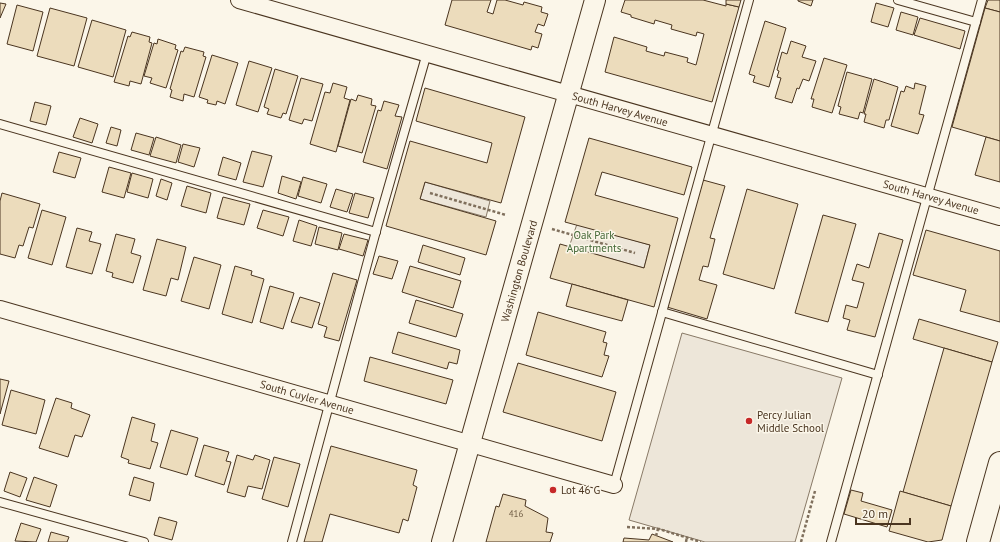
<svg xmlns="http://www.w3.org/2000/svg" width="1000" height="542" viewBox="0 0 1000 542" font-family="'PT Sans',sans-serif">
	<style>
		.green { fill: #ede6d9; stroke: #887966 }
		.building { fill: #ecdcbc; stroke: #4a3520 }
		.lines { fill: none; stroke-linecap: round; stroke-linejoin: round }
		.service-casing { stroke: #4a3520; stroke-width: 10 }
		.minor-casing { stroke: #4a3520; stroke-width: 18 }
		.tertiary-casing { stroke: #4a3520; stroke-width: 22 }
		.secondary-casing { stroke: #4a3520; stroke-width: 24 }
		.path { stroke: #7f6f5c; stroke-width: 2.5; stroke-dasharray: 3 2; stroke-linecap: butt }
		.service { stroke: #fbf6e9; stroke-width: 8 }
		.minor { stroke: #fbf6e9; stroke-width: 16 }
		.tertiary { stroke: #fbf6e9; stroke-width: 20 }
		.secondary { stroke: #fbf6e9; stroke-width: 22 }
		.poi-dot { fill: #c62828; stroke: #fbf6e9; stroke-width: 1.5 }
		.labels { text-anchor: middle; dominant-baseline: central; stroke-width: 3; stroke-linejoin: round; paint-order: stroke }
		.number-label { font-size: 9px; fill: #725f47 }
		.street-label { font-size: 11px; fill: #4a3520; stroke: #fbf6e9 }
		.park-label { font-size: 11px; fill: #436837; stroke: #fbf6e9 }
		.poi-label { font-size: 11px; fill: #4a3520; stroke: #fbf6e9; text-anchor: start }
	</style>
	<rect width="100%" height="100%" fill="#fbf6e9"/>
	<g class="green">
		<path d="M 425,182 L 490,201 L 486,217 L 420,199 Z"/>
		<path d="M 577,224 L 650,245 L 644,268 L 569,247 Z"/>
		<path d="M 682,333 L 842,378 L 795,542 L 705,542 L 629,520 Z"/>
	</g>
	<g class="building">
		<path d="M 452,0 L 491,0 L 487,12 L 493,14 L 497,0 L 505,0 L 523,5 L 524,2 L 542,7 L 541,12 L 548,14 L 544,26 L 538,24 L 535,32 L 542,34 L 538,48 L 532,46 L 531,50 L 445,25 Z"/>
		<path d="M 625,0 L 703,0 L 726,6 L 726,4 L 739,7 L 712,102 L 605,72 L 614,37 L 647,47 L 646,51 L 664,56 L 665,52 L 688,58 L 687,62 L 696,65 L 704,34 L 697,32 L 696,36 L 671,29 L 672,25 L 655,20 L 654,24 L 631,17 L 631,15 L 621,12 Z"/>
		<path d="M 726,0 L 741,0 L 739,7 L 726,4 Z"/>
		<path d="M 798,0 L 813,0 L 811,6 L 798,1 Z"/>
		<path d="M 988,0 L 1000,0 L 1000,12 L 985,8 Z"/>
		<path d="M 0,3 L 6,4 L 0,18 Z"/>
		<path d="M 876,3 L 894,8 L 888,27 L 871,22 Z"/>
		<path d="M 17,5 L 43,12 L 33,51 L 7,44 Z"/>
		<path d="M 50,8 L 87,18 L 74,66 L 37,56 Z"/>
		<path d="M 985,8 L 1000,12 L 1000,141 L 952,127 Z"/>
		<path d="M 901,12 L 918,17 L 913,35 L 896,30 Z"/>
		<path d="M 920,18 L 965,31 L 960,49 L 914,35 Z"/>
		<path d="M 92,20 L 126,30 L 113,77 L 78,67 Z"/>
		<path d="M 765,21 L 786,28 L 769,87 L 753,82 L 755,76 L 749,74 Z"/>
		<path d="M 132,32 L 150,37 L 149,42 L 152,43 L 141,84 L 130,81 L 129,86 L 114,82 L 128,36 L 130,37 Z"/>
		<path d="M 158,39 L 176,45 L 175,49 L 178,50 L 166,88 L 150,83 L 152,78 L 144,76 L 154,43 L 157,44 Z"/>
		<path d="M 791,41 L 806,46 L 802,57 L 816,61 L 809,81 L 803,79 L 799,89 L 797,88 L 792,103 L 775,98 L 781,78 L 777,77 L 779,71 L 777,70 L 782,52 L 787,54 Z"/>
		<path d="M 185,47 L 204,52 L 203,56 L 206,57 L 194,97 L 184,94 L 183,101 L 170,97 L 172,90 L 170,89 L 181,51 L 183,52 Z"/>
		<path d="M 212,55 L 238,63 L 225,104 L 217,101 L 216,105 L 207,103 L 208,100 L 199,97 Z"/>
		<path d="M 824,58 L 847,65 L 832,113 L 812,107 L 814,99 L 811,99 Z"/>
		<path d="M 249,61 L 272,68 L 258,112 L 236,105 Z"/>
		<path d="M 275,69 L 298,76 L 286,114 L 283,113 L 281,118 L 267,114 L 269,109 L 264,107 Z"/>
		<path d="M 847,72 L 872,79 L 863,113 L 860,112 L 858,119 L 839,114 L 841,107 L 838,106 Z"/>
		<path d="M 301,78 L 323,84 L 312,121 L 304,119 L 302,124 L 289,120 Z"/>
		<path d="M 874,79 L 898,87 L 889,120 L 886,120 L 884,128 L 864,122 L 866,114 L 864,114 Z"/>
		<path d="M 333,83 L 347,87 L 344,98 L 350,100 L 336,152 L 310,144 L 325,92 L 330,93 Z"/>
		<path d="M 915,83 L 926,86 L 919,114 L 924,115 L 918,134 L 891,126 L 901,91 L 904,92 L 906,86 L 914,89 Z"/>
		<path d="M 425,88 L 525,117 L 501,203 L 425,182 L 420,199 L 496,221 L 486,255 L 386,226 L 410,141 L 487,163 L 492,143 L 416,121 Z"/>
		<path d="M 358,95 L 372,99 L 371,105 L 376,106 L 362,153 L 338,146 L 351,99 L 356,101 Z"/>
		<path d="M 384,101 L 399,105 L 395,116 L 402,117 L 387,169 L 363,162 L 378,110 L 381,111 Z"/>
		<path d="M 35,102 L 51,106 L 46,125 L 30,121 Z"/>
		<path d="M 80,118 L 98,124 L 92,143 L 73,137 Z"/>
		<path d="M 111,127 L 121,130 L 117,146 L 106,143 Z"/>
		<path d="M 136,133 L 154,138 L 149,155 L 131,150 Z"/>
		<path d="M 156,137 L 181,145 L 176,163 L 150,156 Z"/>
		<path d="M 986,137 L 1000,141 L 1000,182 L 975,175 Z"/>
		<path d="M 589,138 L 692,167 L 684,195 L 602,172 L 595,195 L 678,218 L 654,307 L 550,278 L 560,244 L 644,268 L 650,245 L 565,222 Z"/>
		<path d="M 183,144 L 200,148 L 194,167 L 178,162 Z"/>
		<path d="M 252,151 L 272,156 L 263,187 L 243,182 Z"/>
		<path d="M 59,152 L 81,158 L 75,178 L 53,172 Z"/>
		<path d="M 223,157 L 241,163 L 236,180 L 218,175 Z"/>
		<path d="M 109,167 L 131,173 L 124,198 L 102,192 Z"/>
		<path d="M 132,173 L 153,179 L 148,198 L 127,192 Z"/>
		<path d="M 282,176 L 301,182 L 296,199 L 278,193 Z"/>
		<path d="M 303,177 L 327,184 L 321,203 L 298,196 Z"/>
		<path d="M 161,179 L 172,183 L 167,200 L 156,196 Z"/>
		<path d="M 703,180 L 725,186 L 710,238 L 715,239 L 708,267 L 703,266 L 699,280 L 717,285 L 707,319 L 667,307 Z"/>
		<path d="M 187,186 L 211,193 L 206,213 L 181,206 Z"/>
		<path d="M 336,189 L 353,194 L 347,212 L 330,207 Z"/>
		<path d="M 747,189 L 798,204 L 774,289 L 723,274 Z"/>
		<path d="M 2,193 L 40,204 L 33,228 L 29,227 L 23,246 L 19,245 L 15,258 L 0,254 L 0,201 Z"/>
		<path d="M 355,193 L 374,198 L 368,218 L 349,213 Z"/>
		<path d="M 223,197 L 250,204 L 244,225 L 217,218 Z"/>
		<path d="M 42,210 L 66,217 L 52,265 L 28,258 Z"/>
		<path d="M 263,210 L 289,217 L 283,236 L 257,228 Z"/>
		<path d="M 823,215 L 856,224 L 828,322 L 795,313 Z"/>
		<path d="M 299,220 L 317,226 L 311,246 L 293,241 Z"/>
		<path d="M 319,227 L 342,233 L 338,250 L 315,244 Z"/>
		<path d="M 77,228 L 92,232 L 89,241 L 101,244 L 92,274 L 66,267 Z"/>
		<path d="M 926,230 L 1000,251 L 1000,322 L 960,311 L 966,290 L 913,275 Z"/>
		<path d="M 879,233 L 903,240 L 875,337 L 847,330 L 850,320 L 843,318 L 846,305 L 857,308 L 864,283 L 852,280 L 857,264 L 869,268 Z"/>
		<path d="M 116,234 L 135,239 L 131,253 L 141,256 L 133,283 L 112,277 L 113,273 L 106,271 Z"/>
		<path d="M 344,234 L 368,240 L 363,256 L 339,249 Z"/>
		<path d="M 157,239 L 186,247 L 178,280 L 171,278 L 166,296 L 143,290 Z"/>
		<path d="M 423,245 L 465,258 L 460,275 L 418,262 Z"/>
		<path d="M 379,256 L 398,261 L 392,279 L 373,274 Z"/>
		<path d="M 194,257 L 221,265 L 209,309 L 181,301 Z"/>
		<path d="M 235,266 L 252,271 L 251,275 L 264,279 L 252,323 L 222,314 Z"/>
		<path d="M 410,266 L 461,281 L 453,308 L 402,292 Z"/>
		<path d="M 333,273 L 357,280 L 339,341 L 324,337 L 327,327 L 318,324 Z"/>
		<path d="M 572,284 L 628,300 L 622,321 L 566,306 Z"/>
		<path d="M 270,286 L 294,293 L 283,329 L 260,322 Z"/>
		<path d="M 300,297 L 320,303 L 312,328 L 291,322 Z"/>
		<path d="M 416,300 L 463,314 L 456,337 L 409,323 Z"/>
		<path d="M 538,312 L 606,332 L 603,342 L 607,343 L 604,355 L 609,356 L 602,377 L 526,355 Z"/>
		<path d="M 919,319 L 998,342 L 992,362 L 913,339 Z"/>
		<path d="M 398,332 L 460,350 L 457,364 L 449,362 L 447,369 L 392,353 Z"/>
		<path d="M 944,348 L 992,362 L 951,506 L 903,492 Z"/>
		<path d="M 370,357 L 453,380 L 446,404 L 364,381 Z"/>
		<path d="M 518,363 L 616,392 L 602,441 L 503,412 Z"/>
		<path d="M 0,379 L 9,381 L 0,414 Z"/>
		<path d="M 11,390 L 45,400 L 36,434 L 2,425 Z"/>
		<path d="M 56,398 L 72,403 L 71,408 L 90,415 L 82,437 L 75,435 L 68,457 L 39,448 Z"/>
		<path d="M 132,417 L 155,424 L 151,441 L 158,443 L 150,469 L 128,463 L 129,460 L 121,457 Z"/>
		<path d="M 171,430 L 198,438 L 187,475 L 160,467 Z"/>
		<path d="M 204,445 L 229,452 L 226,461 L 231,462 L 224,485 L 195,476 Z"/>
		<path d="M 331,446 L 417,470 L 413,485 L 417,487 L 408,521 L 403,519 L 399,533 L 330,514 L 322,542 L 304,542 Z"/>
		<path d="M 237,455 L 253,460 L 255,455 L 270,460 L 262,489 L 248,486 L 245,497 L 227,492 Z"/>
		<path d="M 274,457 L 300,464 L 288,507 L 262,499 Z"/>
		<path d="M 10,472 L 27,478 L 20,497 L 4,491 Z"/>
		<path d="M 34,477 L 57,485 L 50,507 L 26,500 Z"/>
		<path d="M 134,477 L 154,483 L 150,501 L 129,495 Z"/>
		<path d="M 851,490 L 863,493 L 861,501 L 892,510 L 887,527 L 844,514 Z"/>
		<path d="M 900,491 L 951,506 L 942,540 L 928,542 L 889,531 Z"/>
		<path d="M 503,494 L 526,500 L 525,506 L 548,518 L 546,532 L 553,533 L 550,542 L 486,542 L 496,506 L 499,507 Z"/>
		<path d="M 159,517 L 177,522 L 172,540 L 154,535 Z"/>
		<path d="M 21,523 L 41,529 L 36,542 L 15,541 Z"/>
		<path d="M 51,532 L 69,537 L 67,542 L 48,542 Z"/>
		<path d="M 652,534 L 673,542 L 623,542 L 624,538 L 649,540 Z"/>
	</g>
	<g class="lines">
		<g class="service-casing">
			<g id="service">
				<path d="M 898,0 L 976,22"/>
				<path d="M 0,124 L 376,232"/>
				<path d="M 662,312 L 878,375"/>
				<path d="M 614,485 L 749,0"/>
				<path d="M 0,502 L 144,542"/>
				<path d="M 292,542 L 379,220 L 427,53"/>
				<path d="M 831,542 L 982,0"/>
			</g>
		</g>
		<g class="minor-casing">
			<g id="minor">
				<path d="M 239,0 L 1000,217"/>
				<path d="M 0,309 L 614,485"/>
			</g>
		</g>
		<g class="tertiary-casing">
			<path id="tertiary" d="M 442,542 L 595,0"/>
		</g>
		<g class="secondary-casing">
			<path id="secondary" d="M 978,542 L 1000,463"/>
		</g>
		<g class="path">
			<path d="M 430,193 L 506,215"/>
			<path d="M 552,229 L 635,253"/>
			<path d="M 627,527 L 659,529 L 701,542"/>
			<path d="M 656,536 L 658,529"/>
			<path d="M 686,542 L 687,537"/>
			<path d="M 801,542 L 815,491"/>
		</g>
		<use href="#service" class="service"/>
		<use href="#minor" class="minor"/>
		<use href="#tertiary" class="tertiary"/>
		<use href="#secondary" class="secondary"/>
	</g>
	<g class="poi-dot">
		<circle cx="749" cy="421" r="4"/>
		<circle cx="553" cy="490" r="4"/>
	</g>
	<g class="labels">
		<g class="number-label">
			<text x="516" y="513">416</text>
		</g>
		<g class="street-label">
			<text transform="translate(620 109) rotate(16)">South Harvey Avenue</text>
			<text transform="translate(931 197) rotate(16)">South Harvey Avenue</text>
			<text transform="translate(519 271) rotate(-74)">Washington Boulevard</text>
			<text transform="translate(307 397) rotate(16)">South Cuyler Avenue</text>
		</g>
		<g class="park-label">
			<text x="594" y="235">Oak Park<tspan x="594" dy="13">Apartments</tspan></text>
		</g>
		<g class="poi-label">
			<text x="757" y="415">Percy Julian<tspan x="757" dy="13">Middle School</tspan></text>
			<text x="561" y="490">Lot 46 G</text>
		</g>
	</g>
	<path d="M856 518v6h54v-6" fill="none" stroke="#4a3520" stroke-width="2"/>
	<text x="862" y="518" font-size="12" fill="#4a3520" stroke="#fbf6e9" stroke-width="3" paint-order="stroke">20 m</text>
</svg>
